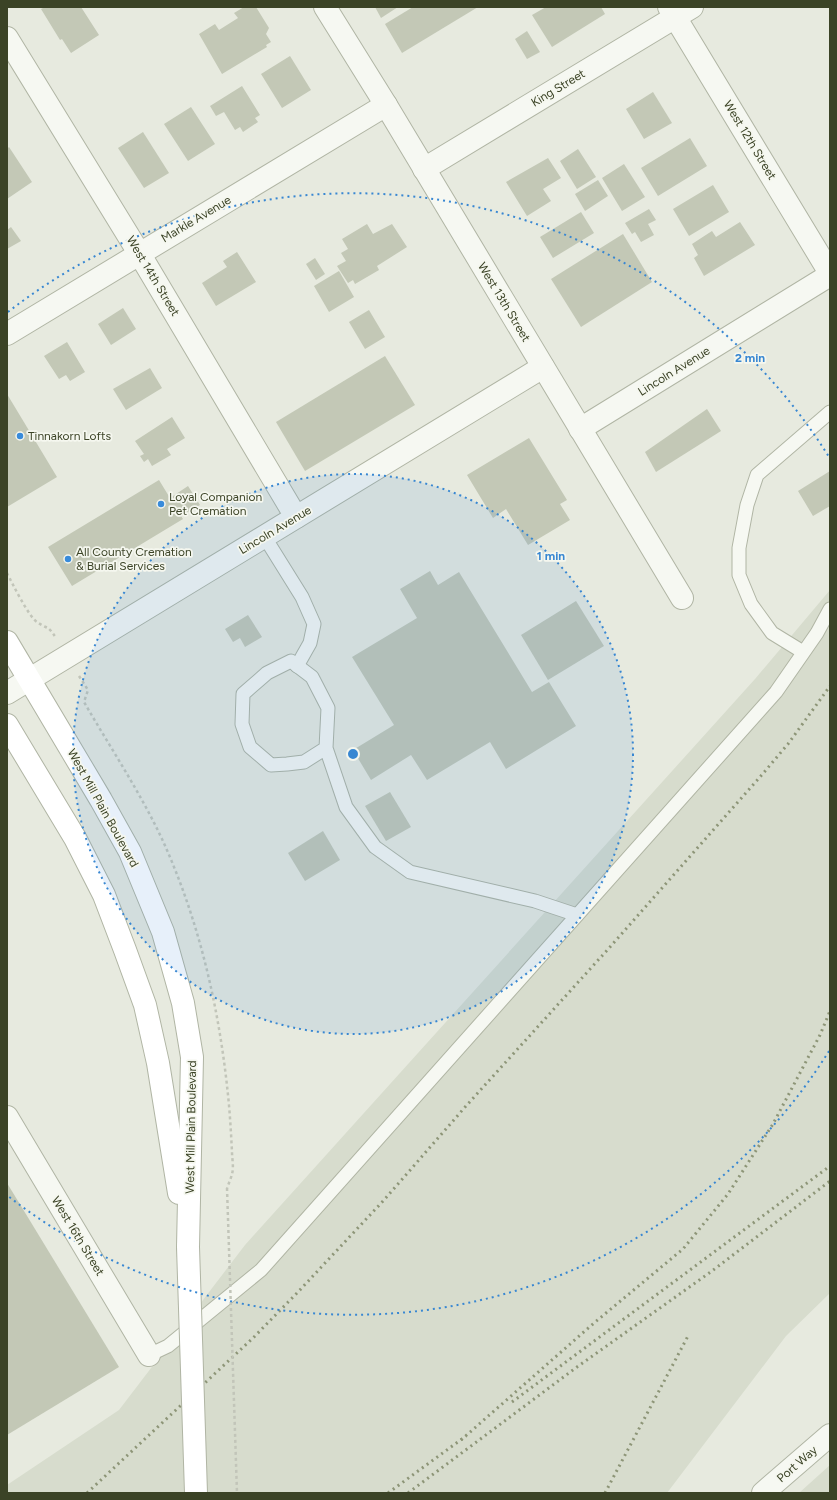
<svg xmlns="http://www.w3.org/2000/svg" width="837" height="1500" viewBox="0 0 837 1500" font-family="Figtree,sans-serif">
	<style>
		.built { fill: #d7dccd }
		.building { fill: #c3c8b6 }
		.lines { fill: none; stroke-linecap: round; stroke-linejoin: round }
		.service-casing { stroke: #b0b5a4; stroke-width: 15 }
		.minor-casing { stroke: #b0b5a4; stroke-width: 24 }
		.tertiary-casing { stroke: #b0b5a4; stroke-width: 24 }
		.secondary-casing { stroke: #b0b5a4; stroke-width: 24 }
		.path { stroke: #c2c5b9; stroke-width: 2.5; stroke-dasharray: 3 3; stroke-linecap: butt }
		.service { stroke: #f6f8f2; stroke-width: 13 }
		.minor { stroke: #f6f8f2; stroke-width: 22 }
		.tertiary { stroke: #f6f8f2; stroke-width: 22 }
		.secondary { stroke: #fff; stroke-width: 22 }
		.rail { stroke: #8d9577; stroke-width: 3; stroke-dasharray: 2 4; stroke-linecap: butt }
		.secondary-bridge-casing { stroke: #b0b5a4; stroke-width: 24; stroke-linecap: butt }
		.path-bridge { stroke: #c2c5b9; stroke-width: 2.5; stroke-dasharray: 3 3; stroke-linecap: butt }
		.secondary-bridge { stroke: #fff; stroke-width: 22 }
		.ring { fill: none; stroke: #3887d2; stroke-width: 2; stroke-dasharray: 2 4 }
		.poi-dot { fill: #388bdb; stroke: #f5f7ef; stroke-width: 1.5 }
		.labels { text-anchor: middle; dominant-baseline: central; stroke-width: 3.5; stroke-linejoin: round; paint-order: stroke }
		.street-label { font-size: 12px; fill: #3b4326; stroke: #f5f7ef }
		.poi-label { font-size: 12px; fill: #3b4326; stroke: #f5f7ef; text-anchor: start }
		.centre { fill: #3887d2; stroke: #f5f7ef; stroke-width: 2 }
		.ring-label { font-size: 12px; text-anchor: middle; font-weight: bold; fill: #3887d2; stroke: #f5f7ef; stroke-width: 3.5; stroke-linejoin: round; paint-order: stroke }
	</style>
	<rect width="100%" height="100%" fill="#e7eadf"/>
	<g class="built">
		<path d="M 830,590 L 830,1293 L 786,1336 L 667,1493 L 7,1493 L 7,1485 L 119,1410 L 245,1245 L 755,679 Z"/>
		<path d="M 830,1465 L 830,1493 L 799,1493 Z"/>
	</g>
	<g class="building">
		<path d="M 45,7 L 81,7 L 99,35 L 71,53 L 62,39 L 60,40 L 41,9 Z"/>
		<path d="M 244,7 L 250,7 L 250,8 L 256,7 L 269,28 L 266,34 L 271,42 L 266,45 L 267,47 L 222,74 L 199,34 L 215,24 L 219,30 L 238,18 L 234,13 Z"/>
		<path d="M 375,7 L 398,7 L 381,18 Z"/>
		<path d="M 413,7 L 478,7 L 402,53 L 385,24 Z"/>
		<path d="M 546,7 L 601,7 L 605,14 L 552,47 L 532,15 Z"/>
		<path d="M 527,31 L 540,52 L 527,59 L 515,39 Z"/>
		<path d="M 290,56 L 311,90 L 282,108 L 261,74 Z"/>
		<path d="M 242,86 L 260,115 L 255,118 L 258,122 L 243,132 L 240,127 L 235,130 L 224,112 L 216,116 L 210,106 Z"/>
		<path d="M 653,92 L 672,123 L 644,139 L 626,109 Z"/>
		<path d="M 191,107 L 215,144 L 188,161 L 164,124 Z"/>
		<path d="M 143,132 L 169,173 L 144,188 L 118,148 Z"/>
		<path d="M 690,138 L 707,166 L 658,196 L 641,168 Z"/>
		<path d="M 9,147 L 32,182 L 7,199 L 7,149 Z"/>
		<path d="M 578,149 L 596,177 L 577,189 L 560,161 Z"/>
		<path d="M 548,158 L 561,178 L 543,189 L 551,201 L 527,216 L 506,182 Z"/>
		<path d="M 624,164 L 645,197 L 622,211 L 602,178 Z"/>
		<path d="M 598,180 L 608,196 L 585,211 L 575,194 Z"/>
		<path d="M 713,185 L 729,212 L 689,236 L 673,209 Z"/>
		<path d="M 649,209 L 656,220 L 648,224 L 654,235 L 641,242 L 635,232 L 632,234 L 625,223 Z"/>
		<path d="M 581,212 L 594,233 L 553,258 L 540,237 Z"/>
		<path d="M 740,222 L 755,245 L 704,276 L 694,258 L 698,255 L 692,244 L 712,231 L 716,237 Z"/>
		<path d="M 367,224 L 373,234 L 392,224 L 407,247 L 377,266 L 379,270 L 355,284 L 353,280 L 348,283 L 337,266 L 346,261 L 341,253 L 348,249 L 342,239 Z"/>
		<path d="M 11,227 L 21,241 L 7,249 L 7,230 Z"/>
		<path d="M 623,234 L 652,282 L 581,327 L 551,279 Z"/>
		<path d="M 237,252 L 256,282 L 216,306 L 202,283 L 227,267 L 223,261 Z"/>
		<path d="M 315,258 L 325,274 L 316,280 L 306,264 Z"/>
		<path d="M 339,271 L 354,297 L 329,312 L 314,286 Z"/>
		<path d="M 123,308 L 136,329 L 111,345 L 98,324 Z"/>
		<path d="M 369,310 L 385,337 L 365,349 L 349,322 Z"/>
		<path d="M 67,342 L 85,372 L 70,381 L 66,375 L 59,379 L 44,356 Z"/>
		<path d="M 385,356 L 415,405 L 305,471 L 276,422 Z"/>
		<path d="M 150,368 L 162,388 L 126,410 L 113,389 Z"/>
		<path d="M 7,394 L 57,477 L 7,507 Z"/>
		<path d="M 707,409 L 721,431 L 656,472 L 645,452 Z"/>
		<path d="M 172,417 L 185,438 L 167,449 L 171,455 L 152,466 L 148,459 L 144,462 L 140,456 L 144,454 L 135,441 Z"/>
		<path d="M 529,438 L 567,500 L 560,504 L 570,520 L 528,545 L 506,509 L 493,518 L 467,475 Z"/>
		<path d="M 830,471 L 830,506 L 813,516 L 798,491 Z"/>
		<path d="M 159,480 L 170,498 L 188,486 L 200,505 L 181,516 L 183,519 L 72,586 L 48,547 Z"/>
		<path d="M 430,571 L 438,585 L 459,572 L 532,692 L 549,682 L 576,726 L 506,769 L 490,742 L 427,780 L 411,755 L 371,780 L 353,750 L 394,725 L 352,657 L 417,618 L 400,589 Z"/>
		<path d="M 576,601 L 604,646 L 548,680 L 521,635 Z"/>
		<path d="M 248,615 L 262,637 L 245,647 L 240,638 L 233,642 L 225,629 Z"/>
		<path d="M 390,792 L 411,827 L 386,841 L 365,806 Z"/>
		<path d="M 323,831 L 340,860 L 305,881 L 288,853 Z"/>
		<path d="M 7,1183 L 119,1367 L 7,1435 Z"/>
	</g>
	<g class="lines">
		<g class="service-casing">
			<g id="service">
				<path d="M 264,536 L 302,597 L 314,624 L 310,643 L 297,666"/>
				<path d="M 803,652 L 772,633 L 751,604 L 739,575 L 739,548 L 747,505 L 757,475 L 830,412"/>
				<path d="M 326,748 L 304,762 L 287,764 L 271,765 L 250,747 L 242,724 L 243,694 L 267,673 L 291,661 L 312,677 L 328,708 L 326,748 L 346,807 L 375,847 L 410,872 L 535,901 L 577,915"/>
				<path d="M 149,1355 L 168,1346 L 261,1270 L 776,692 L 817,633 L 830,609"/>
			</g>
		</g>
		<g class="minor-casing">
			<g id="minor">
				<path d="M 325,7 L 386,105 L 682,598"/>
				<path d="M 669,7 L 830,273"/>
				<path d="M 7,38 L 139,253 L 296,517"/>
				<path d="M 424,169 L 692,7"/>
				<path d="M 7,334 L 386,105"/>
				<path d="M 580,429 L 830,275"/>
				<path d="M 7,693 L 543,367"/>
				<path d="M 7,1117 L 149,1355"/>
			</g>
		</g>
		<g class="tertiary-casing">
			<path id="tertiary" d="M 763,1493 L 830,1435"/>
		</g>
		<g class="secondary-casing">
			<g id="secondary">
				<path d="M 7,642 L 101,800 L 130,852 L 163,932 L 183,1003 L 192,1057 L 188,1247"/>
				<path d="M 7,725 L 75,838 L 104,895 L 125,950 L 145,1005 L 158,1063 L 179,1193"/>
			</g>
		</g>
		<g class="path">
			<path d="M 7,573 C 12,583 29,617 37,622 C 48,630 47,624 56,638"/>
			<path d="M 79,676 L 88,690 L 84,702 C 110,747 140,792 162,839 C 199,920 219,1007 228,1095 C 230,1114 231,1133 232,1152 C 232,1159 234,1167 232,1174 C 231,1178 229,1183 227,1188"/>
		</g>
		<use href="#service" class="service"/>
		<use href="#minor" class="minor"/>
		<use href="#tertiary" class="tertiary"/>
		<use href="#secondary" class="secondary"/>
		<g class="rail">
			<path d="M 512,1402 L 830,1166"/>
			<path d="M 461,1440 L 594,1323 L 683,1249 L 728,1194 L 773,1124 L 820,1035 L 830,1011"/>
			<path d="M 87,1493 L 253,1338 L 298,1292 L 384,1200 L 466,1106 L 610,947 L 760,777 L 788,744 L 830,686"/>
			<path d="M 388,1493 L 466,1436"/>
			<path d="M 408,1493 L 577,1367 L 712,1271 L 830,1181"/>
			<path d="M 605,1493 L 688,1336"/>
		</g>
		<g class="secondary-bridge-casing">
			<path id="secondary-bridge" d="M 188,1247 L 196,1493"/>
		</g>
		<path class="path-bridge" d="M 227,1188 L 237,1493"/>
		<use href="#secondary-bridge" class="secondary-bridge"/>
	</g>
	<circle cx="353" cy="754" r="280" fill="#3887d2" fill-opacity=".12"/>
	<g class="ring">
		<circle cx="353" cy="754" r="280"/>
		<path d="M829 1051A561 561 0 0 1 8 1196M8 312A561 561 0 0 1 829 457"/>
	</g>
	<g class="poi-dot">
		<circle cx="20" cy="436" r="4"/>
		<circle cx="161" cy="504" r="4"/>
		<circle cx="68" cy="559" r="4"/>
	</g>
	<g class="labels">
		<g class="street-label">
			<text transform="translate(558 88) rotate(-31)">King Street</text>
			<text transform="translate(750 140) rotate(59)">West 12th Street</text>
			<text transform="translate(196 219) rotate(-31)">Markle Avenue</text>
			<text transform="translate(153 276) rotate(59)">West 14th Street</text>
			<text transform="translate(504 302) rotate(59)">West 13th Street</text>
			<text transform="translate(674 371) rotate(-32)">Lincoln Avenue</text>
			<text transform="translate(275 530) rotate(-31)">Lincoln Avenue</text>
			<text transform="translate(103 808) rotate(61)">West Mill Plain Boulevard</text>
			<text transform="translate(191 1127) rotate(-89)">West Mill Plain Boulevard</text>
			<text transform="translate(78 1236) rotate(59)">West 16th Street</text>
			<text transform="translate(797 1464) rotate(-41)">Port Way</text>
		</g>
		<g class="poi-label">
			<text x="28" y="436">Tinnakorn Lofts</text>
			<text x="169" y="497">Loyal Companion<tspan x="169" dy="14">Pet Cremation</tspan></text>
			<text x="76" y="552">All County Cremation<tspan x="76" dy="14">&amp; Burial Services</tspan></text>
		</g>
	</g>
	<circle cx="353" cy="754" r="6" class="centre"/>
	<g class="ring-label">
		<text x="750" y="362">2 min</text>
		<text x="551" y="560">1 min</text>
	</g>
	<rect width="837" height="1500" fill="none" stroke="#3b4326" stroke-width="16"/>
</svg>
